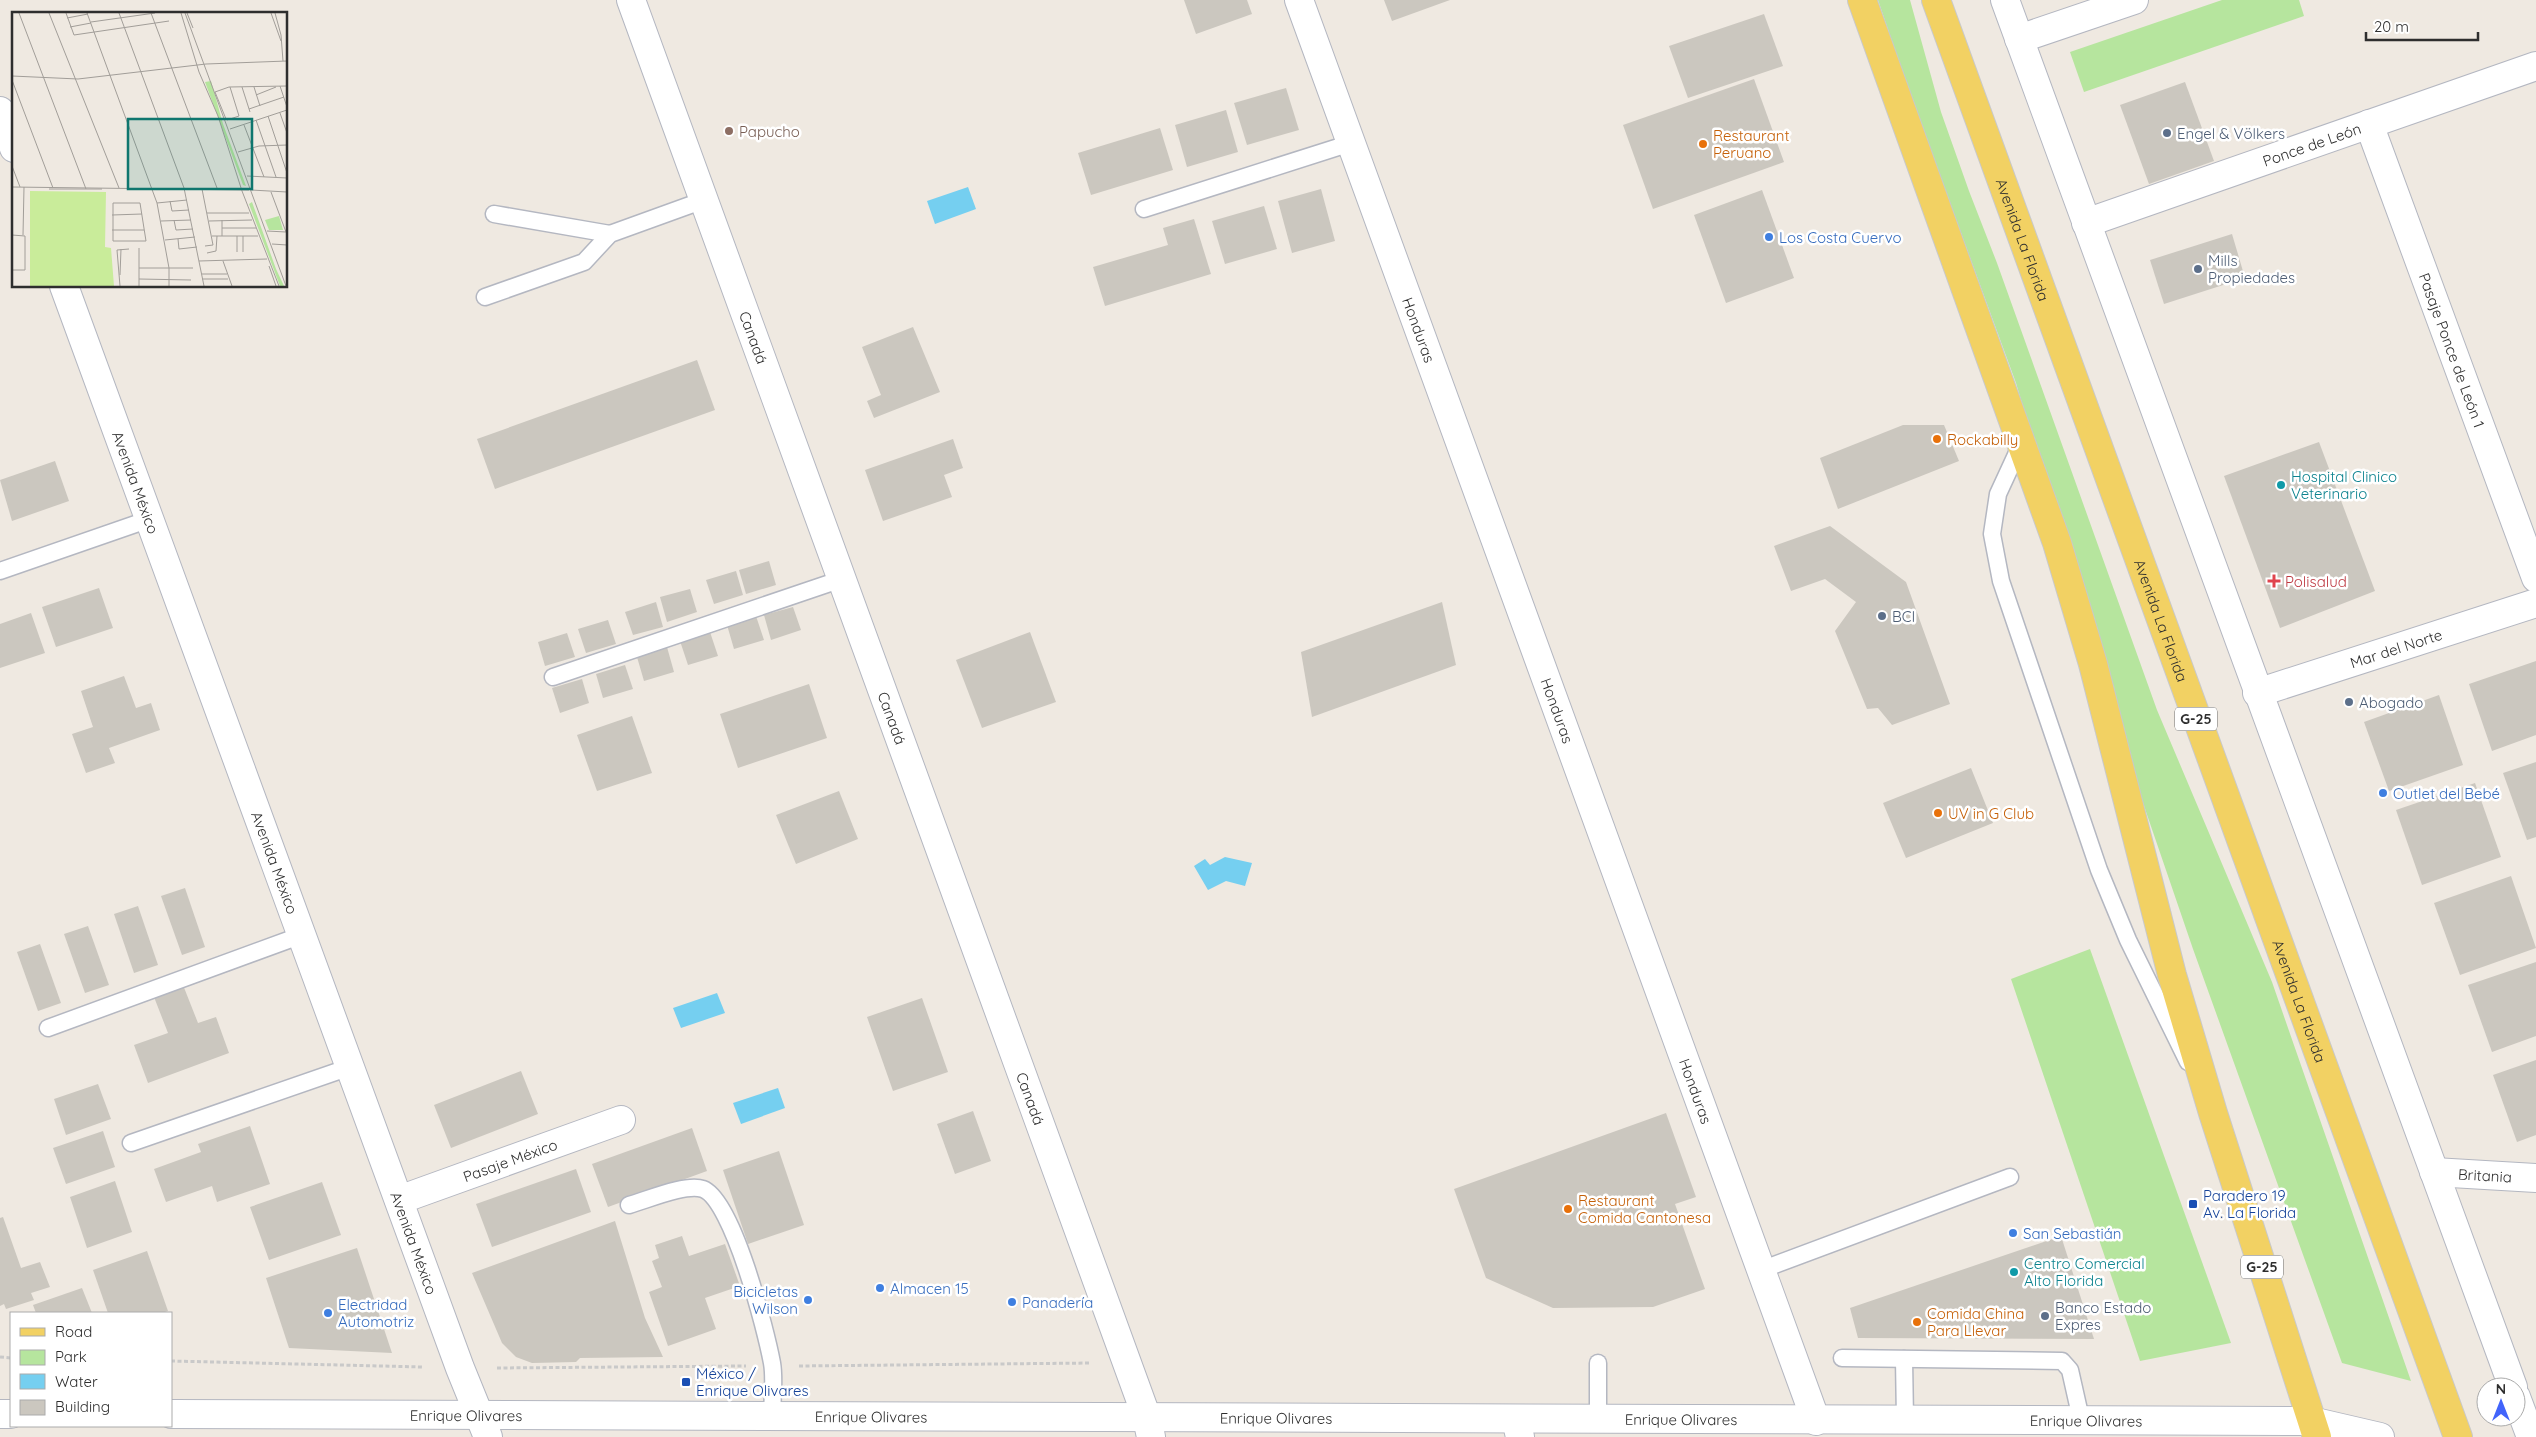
<svg xmlns="http://www.w3.org/2000/svg" width="2536" height="1437" viewBox="0 0 2536 1437" font-family="Quicksand,sans-serif">
	<style>
		.green { fill: #b6e59e }
		.water { fill: #75cff0 }
		.building { fill: #cbc7bf }
		.lines { fill: none; stroke-linecap: round; stroke-linejoin: round }
		.lane-casing { stroke: #b4b7c1; stroke-width: 19 }
		.street-casing { stroke: #b4b7c1; stroke-width: 30 }
		.secondary-casing { stroke: #b4b7c1; stroke-width: 30 }
		.primary-casing { stroke: #c9c9c9; stroke-width: 30 }
		.path { stroke: #c9c9c9; stroke-width: 3; stroke-dasharray: 4 2.5; stroke-linecap: butt }
		.lane { stroke: #fff; stroke-width: 16 }
		.street { stroke: #fff; stroke-width: 28 }
		.secondary { stroke: #fff; stroke-width: 28 }
		.primary { stroke: #f2d163; stroke-width: 28 }
		.education-dot { fill: #8d6e63; stroke: #fff; stroke-width: 2 }
		.service-dot { fill: #5c6f8a; stroke: #fff; stroke-width: 2 }
		.food-dot { fill: #e8710a; stroke: #fff; stroke-width: 2 }
		.shop-dot { fill: #3f7fe0; stroke: #fff; stroke-width: 2 }
		.culture-dot { fill: #0f9aa8; stroke: #fff; stroke-width: 2 }
		.health-dot { fill: #e0444e; stroke: #fff; stroke-width: 2 }
		.transit-dot { fill: #1a4fb4; stroke: #fff; stroke-width: 2 }
		.labels { text-anchor: middle; dominant-baseline: central; stroke-width: 5; stroke-linejoin: round; paint-order: stroke }
		.shield { fill: #fff; stroke: #6d6d6d; stroke-width: 1 }
		.shield-label { font-size: 14px; font-weight: bold; fill: #2e2e2e }
		.education-label { font-size: 15px; fill: #785e54; stroke: #fff; text-anchor: start }
		.service-label { font-size: 15px; fill: #4e5e75; stroke: #fff; text-anchor: start }
		.food-label { font-size: 15px; fill: #c56008; stroke: #fff; text-anchor: start }
		.street-label { font-size: 15px; fill: #2e2e2e; stroke: #fff }
		.shop-label { font-size: 15px; fill: #366cbe; stroke: #fff; text-anchor: start }
		.culture-label { font-size: 15px; fill: #0d838f; stroke: #fff; text-anchor: start }
		.health-label { font-size: 15px; fill: #be3a42; stroke: #fff; text-anchor: start }
		.transit-label { font-size: 15px; fill: #164399; stroke: #fff; text-anchor: start }
		.inset-road { fill: none; stroke: #a29e99; stroke-width: 1 }
		.view { fill: #0f766e; fill-opacity: 0.15; stroke: #0f766e; stroke-width: 2.5 }
		.inset-edge { fill: none; stroke: #2e2e2e; stroke-width: 2.5 }
	</style>
	<rect width="100%" height="100%" fill="#efe9e1"/>
	<g class="green">
		<path d="M 1878,0 L 1910,0 L 1941,112 L 1969,191 L 1997,263 L 2157,710 L 2272,982 L 2411,1381 L 2342,1363 L 2193,949 L 2130,765 L 2016,383 L 1909,91 Z"/>
		<path d="M 2222,0 L 2299,0 L 2304,16 L 2084,92 L 2070,52 Z"/>
		<path d="M 2090,949 L 2231,1343 L 2140,1361 L 2011,979 Z"/>
	</g>
	<g class="water">
		<path d="M 968,187 L 976,209 L 935,224 L 927,201 Z"/>
		<path d="M 1225,857 L 1252,863 L 1245,886 L 1226,881 L 1208,890 L 1194,866 L 1205,859 L 1210,865 Z"/>
		<path d="M 717,993 L 725,1013 L 681,1028 L 673,1008 Z"/>
		<path d="M 778,1088 L 785,1108 L 741,1124 L 733,1103 Z"/>
	</g>
	<g class="building">
		<path d="M 1184,0 L 1247,0 L 1252,14 L 1196,34 Z"/>
		<path d="M 1384,0 L 1450,0 L 1392,21 Z"/>
		<path d="M 1764,14 L 1783,66 L 1688,98 L 1669,46 Z"/>
		<path d="M 1754,79 L 1784,162 L 1653,209 L 1623,125 Z"/>
		<path d="M 2185,82 L 2214,161 L 2149,184 L 2120,105 Z"/>
		<path d="M 1286,88 L 1299,130 L 1247,145 L 1234,103 Z"/>
		<path d="M 1226,110 L 1238,152 L 1187,167 L 1175,125 Z"/>
		<path d="M 1160,128 L 1173,170 L 1091,195 L 1078,153 Z"/>
		<path d="M 1321,189 L 1335,241 L 1292,253 L 1278,201 Z"/>
		<path d="M 1762,190 L 1794,278 L 1726,303 L 1694,215 Z"/>
		<path d="M 1264,206 L 1277,249 L 1225,264 L 1212,221 Z"/>
		<path d="M 1194,219 L 1211,274 L 1105,306 L 1093,267 L 1168,245 L 1163,228 Z"/>
		<path d="M 2232,234 L 2245,278 L 2164,304 L 2150,260 Z"/>
		<path d="M 913,327 L 940,392 L 874,418 L 867,401 L 881,395 L 862,347 Z"/>
		<path d="M 697,360 L 715,410 L 495,489 L 477,439 Z"/>
		<path d="M 1903,425 L 1944,425 L 1959,461 L 1838,509 L 1820,458 Z"/>
		<path d="M 953,439 L 963,468 L 944,475 L 952,497 L 883,521 L 865,470 Z"/>
		<path d="M 2319,442 L 2375,591 L 2280,628 L 2224,476 Z"/>
		<path d="M 55,461 L 69,501 L 12,521 L 0,480 Z"/>
		<path d="M 1830,526 L 1906,582 L 1950,704 L 1892,725 L 1878,708 L 1867,709 L 1835,631 L 1856,602 L 1825,579 L 1791,591 L 1774,546 Z"/>
		<path d="M 769,561 L 776,585 L 746,594 L 739,570 Z"/>
		<path d="M 736,571 L 743,595 L 714,604 L 706,580 Z"/>
		<path d="M 99,588 L 113,628 L 56,647 L 42,607 Z"/>
		<path d="M 690,589 L 697,612 L 667,622 L 660,597 Z"/>
		<path d="M 656,602 L 663,627 L 633,635 L 625,612 Z"/>
		<path d="M 1442,602 L 1456,665 L 1312,717 L 1301,652 Z"/>
		<path d="M 793,607 L 801,630 L 771,640 L 764,615 Z"/>
		<path d="M 31,613 L 45,653 L 0,668 L 0,624 Z"/>
		<path d="M 756,616 L 764,640 L 734,649 L 727,625 Z"/>
		<path d="M 608,620 L 616,644 L 586,653 L 578,629 Z"/>
		<path d="M 710,632 L 718,656 L 688,665 L 680,641 Z"/>
		<path d="M 1030,632 L 1056,702 L 982,728 L 956,660 Z"/>
		<path d="M 567,633 L 575,657 L 545,666 L 538,642 Z"/>
		<path d="M 667,647 L 674,672 L 644,681 L 637,657 Z"/>
		<path d="M 2536,661 L 2536,735 L 2492,751 L 2469,684 Z"/>
		<path d="M 625,665 L 633,689 L 603,698 L 596,674 Z"/>
		<path d="M 124,676 L 136,708 L 151,703 L 160,730 L 109,748 L 115,763 L 86,773 L 72,734 L 93,727 L 81,691 Z"/>
		<path d="M 582,679 L 589,703 L 560,713 L 552,688 Z"/>
		<path d="M 809,684 L 827,738 L 738,768 L 720,714 Z"/>
		<path d="M 2439,695 L 2463,765 L 2389,791 L 2364,722 Z"/>
		<path d="M 632,716 L 652,773 L 597,791 L 577,735 Z"/>
		<path d="M 2536,762 L 2536,837 L 2527,840 L 2503,773 Z"/>
		<path d="M 1971,768 L 1993,823 L 1906,858 L 1883,803 Z"/>
		<path d="M 2475,783 L 2501,857 L 2422,885 L 2396,810 Z"/>
		<path d="M 839,791 L 858,839 L 796,864 L 776,815 Z"/>
		<path d="M 2511,876 L 2536,948 L 2460,975 L 2434,903 Z"/>
		<path d="M 185,888 L 205,947 L 182,955 L 161,896 Z"/>
		<path d="M 138,906 L 158,965 L 134,973 L 114,914 Z"/>
		<path d="M 88,926 L 109,985 L 85,993 L 64,934 Z"/>
		<path d="M 40,944 L 61,1003 L 38,1011 L 17,952 Z"/>
		<path d="M 2536,962 L 2536,1036 L 2492,1052 L 2468,985 Z"/>
		<path d="M 183,985 L 198,1023 L 216,1017 L 229,1053 L 148,1083 L 134,1045 L 168,1033 L 154,997 Z"/>
		<path d="M 922,998 L 948,1072 L 893,1091 L 867,1017 Z"/>
		<path d="M 2536,1060 L 2536,1135 L 2517,1142 L 2493,1075 Z"/>
		<path d="M 521,1071 L 538,1114 L 451,1148 L 434,1105 Z"/>
		<path d="M 98,1084 L 111,1119 L 66,1135 L 54,1099 Z"/>
		<path d="M 973,1111 L 991,1161 L 955,1174 L 937,1124 Z"/>
		<path d="M 1666,1113 L 1696,1197 L 1675,1204 L 1705,1289 L 1653,1307 L 1553,1308 L 1486,1278 L 1454,1189 Z"/>
		<path d="M 250,1126 L 270,1184 L 217,1202 L 212,1186 L 166,1202 L 154,1169 L 201,1152 L 198,1144 Z"/>
		<path d="M 692,1128 L 707,1171 L 608,1207 L 592,1164 Z"/>
		<path d="M 103,1131 L 115,1167 L 66,1184 L 53,1148 Z"/>
		<path d="M 779,1151 L 804,1225 L 748,1244 L 723,1170 Z"/>
		<path d="M 576,1169 L 591,1212 L 492,1247 L 476,1204 Z"/>
		<path d="M 115,1181 L 132,1232 L 87,1248 L 70,1197 Z"/>
		<path d="M 322,1182 L 341,1235 L 269,1260 L 250,1207 Z"/>
		<path d="M 3,1217 L 21,1268 L 40,1262 L 50,1287 L 31,1293 L 34,1300 L 6,1309 L 4,1304 L 0,1306 L 0,1218 Z"/>
		<path d="M 615,1221 L 645,1318 L 663,1357 L 580,1358 L 576,1362 L 532,1363 L 516,1357 L 502,1343 L 472,1273 Z"/>
		<path d="M 682,1236 L 689,1256 L 725,1244 L 740,1286 L 705,1298 L 716,1329 L 668,1346 L 649,1292 L 662,1287 L 652,1261 L 659,1258 L 655,1245 Z"/>
		<path d="M 2061,1236 L 2094,1339 L 1858,1338 L 1850,1308 Z"/>
		<path d="M 357,1248 L 392,1353 L 289,1348 L 266,1278 Z"/>
		<path d="M 147,1251 L 168,1311 L 162,1313 L 108,1313 L 93,1270 Z"/>
		<path d="M 82,1288 L 92,1313 L 36,1313 L 33,1305 Z"/>
	</g>
	<g class="lines">
		<g class="lane-casing">
			<g id="lane">
				<path d="M 1144,209 L 1351,143"/>
				<path d="M 494,214 L 610,234"/>
				<path d="M 485,297 L 584,262 L 610,234 L 704,200"/>
				<path d="M 2022,442 L 1998,494 L 1992,534 L 2001,581 L 2099,870 L 2128,940 L 2188,1062"/>
				<path d="M 0,571 L 150,519"/>
				<path d="M 553,677 L 842,579"/>
				<path d="M 48,1028 L 302,935"/>
				<path d="M 131,1143 L 350,1067"/>
				<path d="M 629,1205 C 647,1200 686,1183 703,1189 C 733,1200 766,1331 772,1363 C 775,1380 772,1400 772,1417"/>
				<path d="M 1761,1270 L 2010,1177"/>
				<path d="M 1842,1358 L 2062,1361 L 2070,1370 L 2081,1419"/>
				<path d="M 1904,1359 L 1905,1420"/>
				<path d="M 1598,1363 L 1598,1420"/>
			</g>
		</g>
		<g class="street-casing">
			<g id="street">
				<path id="s1" d="M 631,0 L 1147,1418 L 1151,1437"/>
				<path id="s2" d="M 1299,0 L 1816,1421"/>
				<path d="M 2019,39 L 2134,0"/>
				<path id="s3" d="M 2369,124 L 2536,578"/>
				<path id="s4" d="M 2086,223 L 2536,66"/>
				<path id="s5" d="M 2257,693 L 2536,603"/>
				<path id="s6" d="M 2434,1172 L 2536,1178"/>
				<path id="s7" d="M 399,1200 L 621,1120"/>
				<path d="M 1516,1419 L 1520,1437"/>
			</g>
		</g>
		<g class="secondary-casing">
			<g id="secondary">
				<path d="M 2005,0 L 2513,1387"/>
				<path d="M 0,111 L 14,148"/>
				<path id="s8" d="M 64,286 L 460,1368 L 488,1437"/>
				<path d="M 2516,1397 L 2531,1437"/>
				<path d="M 0,1414 L 11,1414"/>
				<path id="s9" d="M 171,1414 L 2311,1421 L 2380,1437"/>
			</g>
		</g>
		<g class="primary-casing">
			<g id="primary">
				<path d="M 1862,0 L 2057,543 L 2093,664 L 2172,975 L 2213,1113 L 2317,1437"/>
				<path id="s10" d="M 1936,0 L 2458,1437"/>
			</g>
		</g>
		<g class="path">
			<path d="M 0,1357 L 11,1358"/>
			<path d="M 171,1361 L 423,1367"/>
			<path d="M 799,1366 L 1091,1363"/>
			<path d="M 497,1368 L 746,1366"/>
		</g>
		<use href="#lane" class="lane"/>
		<use href="#street" class="street"/>
		<use href="#secondary" class="secondary"/>
		<use href="#primary" class="primary"/>
	</g>
	<circle class="education-dot" cx="729" cy="131" r="5"/>
	<g class="service-dot">
		<circle cx="2167" cy="133" r="5"/>
		<circle cx="2198" cy="269" r="5"/>
		<circle cx="1882" cy="616" r="5"/>
		<circle cx="2349" cy="702" r="5"/>
		<circle cx="2045" cy="1316" r="5"/>
	</g>
	<g class="food-dot">
		<circle cx="1703" cy="144" r="5"/>
		<circle cx="1937" cy="439" r="5"/>
		<circle cx="1938" cy="813" r="5"/>
		<circle cx="1568" cy="1209" r="5"/>
		<circle cx="1917" cy="1322" r="5"/>
	</g>
	<g class="shop-dot">
		<circle cx="1769" cy="237" r="5"/>
		<circle cx="2383" cy="793" r="5"/>
		<circle cx="2013" cy="1233" r="5"/>
		<circle cx="880" cy="1288" r="5"/>
		<circle cx="808" cy="1300" r="5"/>
		<circle cx="1012" cy="1302" r="5"/>
		<circle cx="328" cy="1313" r="5"/>
	</g>
	<g class="culture-dot">
		<circle cx="2281" cy="485" r="5"/>
		<circle cx="2014" cy="1272" r="5"/>
	</g>
	<path class="health-dot" d="M2271.5 573.5h5v5h5v5h-5v5h-5v-5h-5v-5h5z"/>
	<g class="transit-dot">
		<rect x="2188" y="1199" width="10" height="10" rx="2.5"/>
		<rect x="681" y="1377" width="10" height="10" rx="2.5"/>
	</g>
	<g class="labels">
		<g class="shield">
			<rect x="2175" y="707.5" width="42" height="23" rx="4"/>
			<rect x="2241" y="1255.5" width="42" height="23" rx="4"/>
		</g>
		<g class="shield-label">
			<text x="2196" y="719">G-25</text>
			<text x="2262" y="1267">G-25</text>
		</g>
		<g class="education-label">
			<text x="739" y="131">Papucho</text>
		</g>
		<g class="service-label">
			<text x="2177" y="133">Engel &amp; Völkers</text>
			<text x="2208" y="260">Mills<tspan x="2208" dy="17">Propiedades</tspan></text>
			<text x="1892" y="616">BCI</text>
			<text x="2359" y="702">Abogado</text>
			<text x="2055" y="1307">Banco Estado<tspan x="2055" dy="17">Expres</tspan></text>
		</g>
		<g class="food-label">
			<text x="1713" y="135">Restaurant<tspan x="1713" dy="17">Peruano</tspan></text>
			<text x="1947" y="439">Rockabilly</text>
			<text x="1948" y="813">UV in G Club</text>
			<text x="1578" y="1200">Restaurant<tspan x="1578" dy="17">Comida Cantonesa</tspan></text>
			<text x="1927" y="1313">Comida China<tspan x="1927" dy="17">Para Llevar</tspan></text>
		</g>
		<g class="street-label">
			<text stroke="none"><textPath href="#s4" startOffset="239">Ponce de León</textPath></text>
			<text stroke="none"><textPath href="#s10" startOffset="255">Avenida La Florida</textPath></text>
			<text stroke="none"><textPath href="#s2" startOffset="351">Honduras</textPath></text>
			<text stroke="none"><textPath href="#s1" startOffset="359">Canadá</textPath></text>
			<text stroke="none"><textPath href="#s3" startOffset="241">Pasaje Ponce de León 1</textPath></text>
			<text stroke="none"><textPath href="#s8" startOffset="209">Avenida México</textPath></text>
			<text stroke="none"><textPath href="#s10" startOffset="660">Avenida La Florida</textPath></text>
			<text stroke="none"><textPath href="#s5" startOffset="146">Mar del Norte</textPath></text>
			<text stroke="none"><textPath href="#s2" startOffset="756">Honduras</textPath></text>
			<text stroke="none"><textPath href="#s1" startOffset="764">Canadá</textPath></text>
			<text stroke="none"><textPath href="#s8" startOffset="614">Avenida México</textPath></text>
			<text stroke="none"><textPath href="#s10" startOffset="1065">Avenida La Florida</textPath></text>
			<text stroke="none"><textPath href="#s2" startOffset="1161">Honduras</textPath></text>
			<text stroke="none"><textPath href="#s1" startOffset="1169">Canadá</textPath></text>
			<text stroke="none"><textPath href="#s7" startOffset="118">Pasaje México</textPath></text>
			<text stroke="none"><textPath href="#s6" startOffset="51">Britania</textPath></text>
			<text stroke="none"><textPath href="#s8" startOffset="1019">Avenida México</textPath></text>
			<text stroke="none"><textPath href="#s9" startOffset="295">Enrique Olivares</textPath></text>
			<text stroke="none"><textPath href="#s9" startOffset="700">Enrique Olivares</textPath></text>
			<text stroke="none"><textPath href="#s9" startOffset="1105">Enrique Olivares</textPath></text>
			<text stroke="none"><textPath href="#s9" startOffset="1510">Enrique Olivares</textPath></text>
			<text stroke="none"><textPath href="#s9" startOffset="1915">Enrique Olivares</textPath></text>
		</g>
		<g class="shop-label">
			<text x="1779" y="237">Los Costa Cuervo</text>
			<text x="2393" y="793">Outlet del Bebé</text>
			<text x="2023" y="1233">San Sebastián</text>
			<text x="890" y="1288">Almacen 15</text>
			<text x="798" y="1291" text-anchor="end">Bicicletas<tspan x="798" dy="17">Wilson</tspan></text>
			<text x="1022" y="1302">Panadería</text>
			<text x="338" y="1304">Electridad<tspan x="338" dy="17">Automotriz</tspan></text>
		</g>
		<g class="culture-label">
			<text x="2291" y="476">Hospital Clinico<tspan x="2291" dy="17">Veterinario</tspan></text>
			<text x="2024" y="1263">Centro Comercial<tspan x="2024" dy="17">Alto Florida</tspan></text>
		</g>
		<g class="health-label">
			<text x="2285" y="581">Polisalud</text>
		</g>
		<g class="transit-label">
			<text x="2203" y="1195">Paradero 19<tspan x="2203" dy="17">Av. La Florida</tspan></text>
			<text x="696" y="1373">México /<tspan x="696" dy="17">Enrique Olivares</tspan></text>
		</g>
	</g>
	<g transform="translate(12 12)">
		<rect width="275" height="275" fill="#efe9e1"/>
		<path d="M 199,69 L 211,112 L 234,174 L 231,173 L 193,70 ZM 240,190 L 264,257 L 272,274 L 268,274 L 237,192 ZM 267,204 L 271,218 L 257,218 L 253,208 Z" fill="#b6e59e"/>
		<path d="M 18,179 L 94,180 L 93,235 L 99,236 L 102,274 L 18,274 Z" fill="#c9ec9a"/>
		<path class="inset-road" d="M 7,1 L 74,177M 37,1 L 107,176M 54,1 L 62,23 L 157,9M 75,1 L 145,191 L 157,256 L 157,274M 107,1 L 172,176 L 192,274M 139,1 L 205,176M 169,1 L 187,60 L 206,104 L 230,179 L 267,274M 173,1 L 274,274M 175,1 L 181,16M 259,1 L 269,29M 263,1 L 269,23 L 271,49M 55,6 L 76,2M 79,10 L 143,1M 58,15 L 79,11M 194,52 L 275,49M 0,64 L 66,67 L 194,52M 0,68 L 41,176M 268,74 L 275,95M 230,75 L 238,100M 242,75 L 248,94M 244,83 L 264,75M 237,97 L 272,85M 268,101 L 275,121M 256,104 L 275,161M 214,107 L 203,80 L 217,75 L 275,74M 215,108 L 227,104 L 218,75M 244,108 L 264,165M 232,113 L 252,165M 218,117 L 275,98M 226,140 L 247,134 L 275,133M 0,154 L 8,175M 235,164 L 275,166M 0,175 L 237,178M 37,177 L 90,177M 190,177 L 201,233 L 193,234M 239,178 L 275,180M 259,180 L 274,220M 158,189 L 160,199 L 177,198M 101,191 L 128,191 L 134,229 L 101,229 ZM 145,191 L 175,188M 195,201 L 237,201M 100,203 L 130,202M 162,208 L 164,218 L 181,217M 149,209 L 179,208M 197,209 L 240,208M 210,216 L 244,216M 100,218 L 132,218M 255,219 L 274,220M 0,223 L 13,224 L 13,258 L 0,258M 11,223 L 12,175M 200,224 L 246,224M 210,224 L 210,208M 166,227 L 167,237 L 185,235M 153,228 L 183,225M 260,232 L 275,233M 225,240 L 225,224M 231,240 L 231,224M 195,241 L 204,239 L 205,224M 187,249 L 255,247M 211,249 L 220,274M 257,254 L 264,274M 127,256 L 181,256M 190,262 L 215,262M 108,263 L 109,237M 127,267 L 179,268M 190,267 L 216,267M 108,274 L 105,238 L 117,237M 127,274 L 127,236"/>
		<path class="view" d="M 116,107 L 240,107 L 240,177 L 116,177 Z"/>
		<rect width="275" height="275" class="inset-edge"/>
	</g>
	<rect x="10" y="1312" width="162" height="115" fill="#ffffff" stroke="#ababab"/>
	<rect x="20" y="1328" width="25" height="8" fill="#f2d163" stroke="#ababab"/>
	<text x="55" y="1337" font-size="15" fill="#2e2e2e">Road</text>
	<rect x="20" y="1350" width="25" height="15" fill="#b6e59e" stroke="#ababab"/>
	<text x="55" y="1362" font-size="15" fill="#2e2e2e">Park</text>
	<rect x="20" y="1374" width="25" height="15" fill="#75cff0" stroke="#ababab"/>
	<text x="55" y="1387" font-size="15" fill="#2e2e2e">Water</text>
	<rect x="20" y="1400" width="25" height="15" fill="#cbc7bf" stroke="#ababab"/>
	<text x="55" y="1412" font-size="15" fill="#2e2e2e">Building</text>
	<g transform="translate(2501 1402)"><circle r="24" fill="#ffffff" stroke="#ababab"/>
	<path d="M0-4L9 19L0 12L-9 19Z" fill="#4264fb"/>
	<text y="-8" font-size="14" font-weight="bold" text-anchor="middle" fill="#2e2e2e">N</text>
	</g>
	<path d="M2366 32v8h112v-8" fill="none" stroke="#2e2e2e" stroke-width="2.5"/>
	<text x="2374" y="32" font-size="15" fill="#2e2e2e" stroke="#ffffff" stroke-width="4" paint-order="stroke">20 m</text>
</svg>
